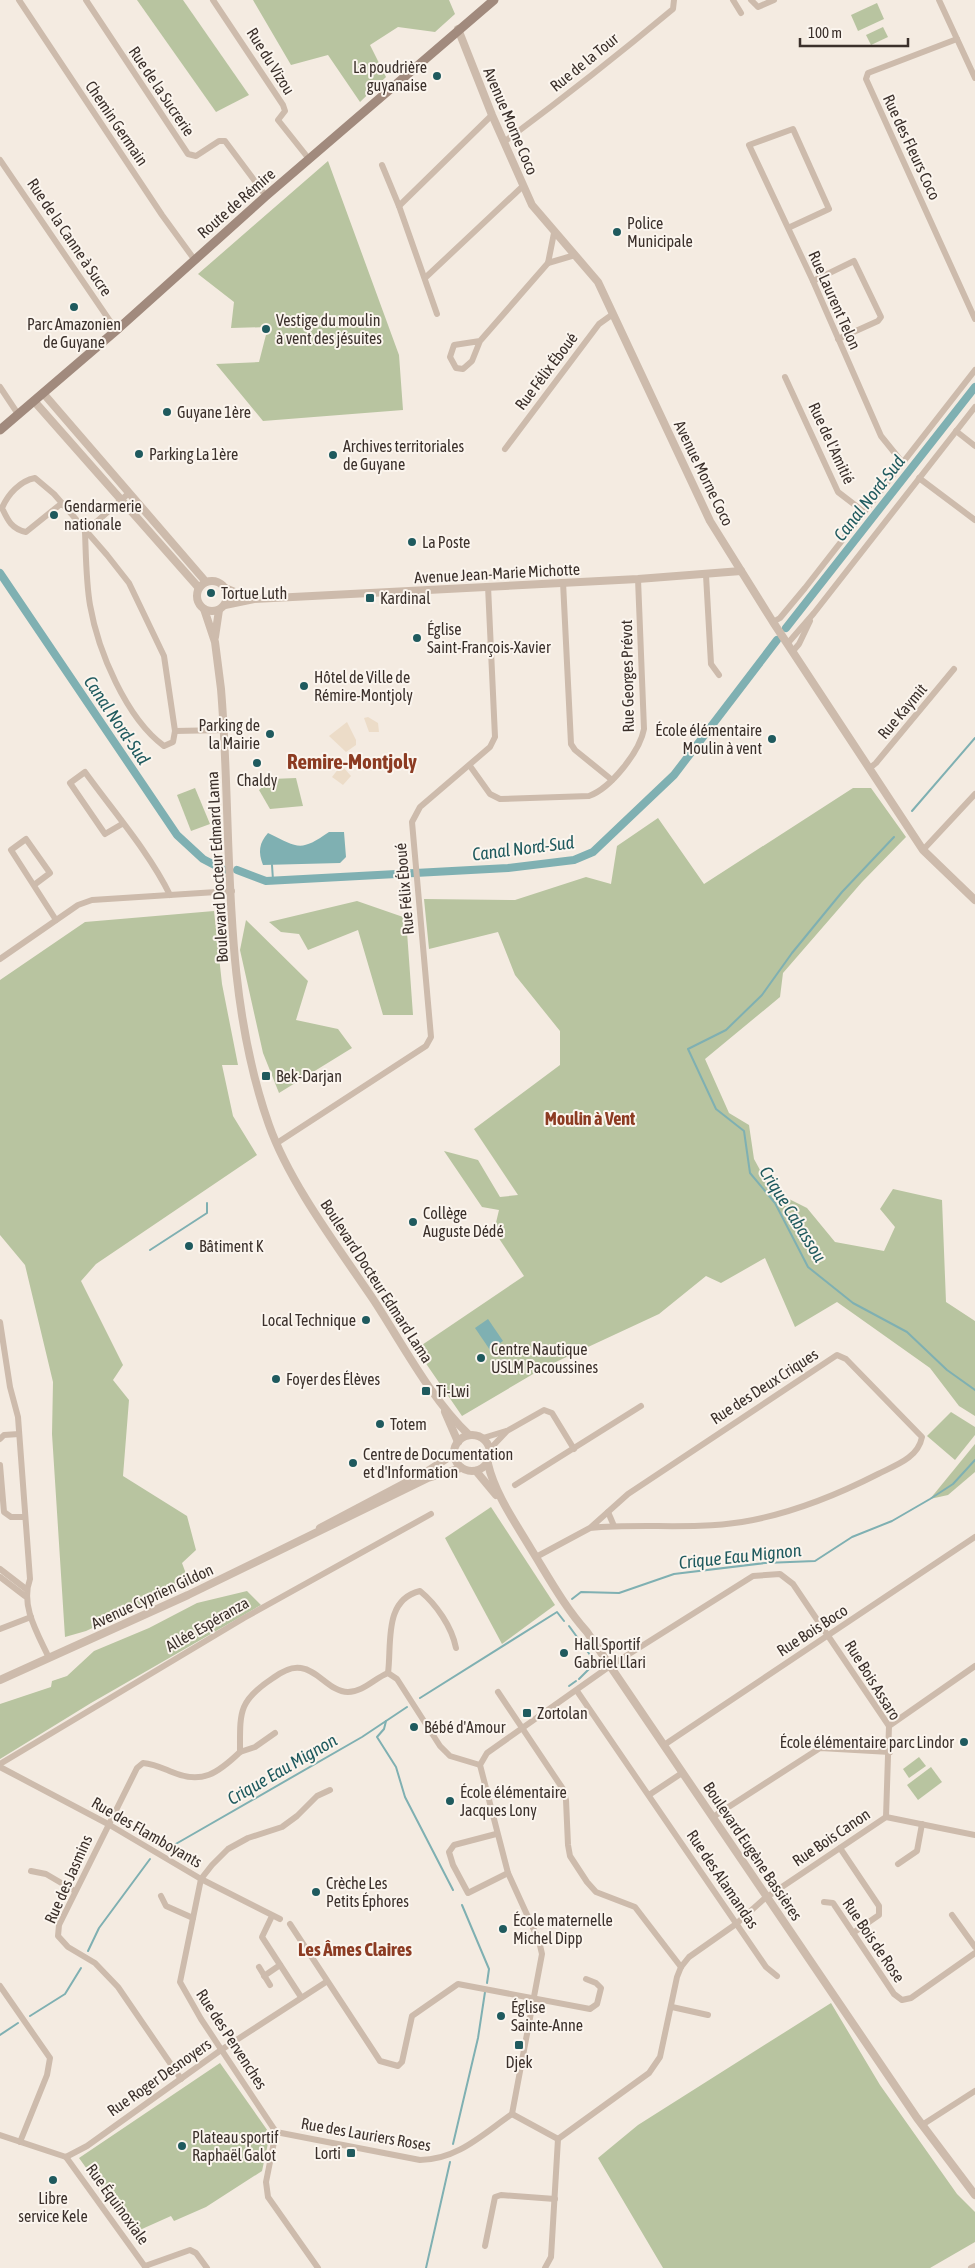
<svg xmlns="http://www.w3.org/2000/svg" width="975" height="2268" viewBox="0 0 975 2268" font-family="'Asap Condensed',sans-serif">
	<style>
		.green { fill: #b8c4a0 }
		.plaza { fill: #ecdcc8 }
		.water { fill: #7fb0b2 }
		.lines { fill: none; stroke-linecap: round; stroke-linejoin: round }
		.stream { stroke: #7fb0b2; stroke-width: 2 }
		.canal { stroke: #7fb0b2; stroke-width: 8 }
		.minor { stroke: #cdbbac; stroke-width: 6 }
		.tertiary { stroke: #cdbbac; stroke-width: 8 }
		.secondary { stroke: #a18a7d; stroke-width: 9 }
		.poi-dot { fill: #1f5a5e; stroke: #fbf5ee; stroke-width: 2 }
		.labels { text-anchor: middle; dominant-baseline: central; stroke-width: 4; stroke-linejoin: round; paint-order: stroke }
		.street-label { font-size: 16px; fill: #3b302b; stroke: #fbf5ee }
		.poi-label { font-size: 16px; fill: #3b302b; stroke: #fbf5ee; text-anchor: start }
		.water-label { font-size: 18px; font-style: italic; fill: #1f5a5e; stroke: #fbf5ee }
		.neighbourhood-label { font-size: 18px; font-weight: bold; fill: #8c3b22; stroke: #fbf5ee }
		.quarter-label { font-size: 19px; font-weight: bold; fill: #8c3b22; stroke: #fbf5ee }
		.district-label { font-size: 21px; font-weight: bold; fill: #8c3b22; stroke: #fbf5ee }
	</style>
	<rect width="100%" height="100%" fill="#f4ebe1"/>
	<g class="green">
		<path d="M 137,0 L 183,0 L 249,95 L 216,112 Z"/>
		<path d="M 253,0 L 449,0 L 455,14 L 435,32 L 398,27 L 370,45 L 386,77 L 360,102 L 328,55 L 291,65 Z"/>
		<path d="M 877,3 L 884,19 L 858,31 L 851,15 Z"/>
		<path d="M 883,27 L 888,37 L 871,45 L 866,35 Z"/>
		<path d="M 328,161 L 399,355 L 403,410 L 263,421 L 216,364 L 259,362 L 268,327 L 231,328 L 234,302 L 198,274 Z"/>
		<path d="M 296,778 L 303,806 L 270,809 L 259,790 L 272,779 Z"/>
		<path d="M 195,788 L 210,824 L 191,831 L 177,795 Z"/>
		<path d="M 853,788 L 871,788 L 906,837 L 862,882 L 783,973 L 780,997 L 705,1059 L 729,1113 L 749,1125 L 754,1159 L 771,1190 L 807,1208 L 835,1242 L 884,1251 L 895,1227 L 880,1209 L 893,1189 L 942,1200 L 946,1302 L 975,1321 L 975,1416 L 959,1406 L 930,1368 L 837,1302 L 795,1327 L 765,1258 L 721,1283 L 706,1276 L 659,1314 L 545,1367 L 462,1416 L 416,1349 L 524,1276 L 494,1231 L 499,1210 L 482,1207 L 444,1151 L 478,1160 L 500,1197 L 518,1195 L 474,1129 L 560,1065 L 560,1031 L 515,975 L 498,932 L 429,949 L 424,899 L 515,900 L 586,877 L 611,884 L 617,846 L 658,818 L 704,884 Z"/>
		<path d="M 357,901 L 406,918 L 413,1015 L 383,1015 L 358,930 L 308,950 L 299,934 L 281,932 L 269,922 Z"/>
		<path d="M 214,911 L 222,984 L 238,1065 L 222,1065 L 233,1116 L 257,1155 L 96,1264 L 81,1281 L 123,1365 L 113,1380 L 129,1400 L 123,1476 L 187,1516 L 196,1550 L 182,1563 L 189,1582 L 140,1608 L 116,1612 L 103,1623 L 86,1631 L 65,1637 L 52,1434 L 53,1382 L 25,1265 L 0,1235 L 0,980 L 85,922 Z"/>
		<path d="M 246,920 L 308,981 L 296,1020 L 338,1029 L 352,1048 L 279,1093 L 263,1053 L 240,950 Z"/>
		<path d="M 951,1412 L 975,1427 L 975,1435 L 955,1460 L 927,1436 Z"/>
		<path d="M 975,1444 L 975,1472 L 948,1495 L 930,1499 Z"/>
		<path d="M 491,1507 L 555,1605 L 502,1644 L 445,1538 Z"/>
		<path d="M 247,1591 L 261,1605 L 91,1703 L 0,1759 L 0,1704 L 51,1687 L 52,1681 L 67,1676 L 94,1651 L 149,1628 L 197,1603 Z"/>
		<path d="M 919,1757 L 926,1766 L 909,1778 L 903,1769 Z"/>
		<path d="M 931,1767 L 942,1782 L 918,1800 L 907,1785 Z"/>
		<path d="M 831,2003 L 880,2085 L 957,2194 L 975,2212 L 975,2242 L 930,2268 L 663,2268 L 598,2158 L 638,2125 Z"/>
		<path d="M 220,2063 L 270,2134 L 262,2171 L 206,2207 L 174,2221 L 171,2216 L 133,2233 L 79,2158 Z"/>
	</g>
	<g class="plaza">
		<path d="M 368,717 L 378,723 L 379,732 L 369,732 L 364,718 Z"/>
		<path d="M 347,722 L 356,740 L 356,745 L 346,752 L 329,736 Z"/>
		<path d="M 339,768 L 344,768 L 351,776 L 343,785 L 332,777 Z"/>
	</g>
	<g class="water">
		<path d="M 329,832 L 344,832 L 346,857 L 340,863 L 263,865 C 258,852 259,843 268,833 C 299,848 300,852 329,832 Z"/>
		<path d="M 488,1319 L 503,1341 L 490,1350 L 475,1328 Z"/>
	</g>
	<g class="lines">
		<g class="stream">
			<path d="M 912,811 L 975,738"/>
			<path d="M 894,837 L 842,892 L 792,953 L 762,995 L 726,1030 L 688,1049 L 716,1109 L 744,1131 L 750,1173 L 775,1203 L 808,1267 L 853,1303 L 907,1332 L 947,1370 L 975,1390"/>
			<path d="M 272,865 L 273,880"/>
			<path d="M 150,1250 L 207,1213 L 207,1203"/>
			<path d="M 572,1599 L 581,1592 L 619,1593 L 674,1574 L 765,1563 L 815,1561 L 852,1537 L 892,1521 L 930,1499 L 953,1484 L 975,1460"/>
			<path d="M 569,1626 L 593,1659 L 591,1667 L 579,1679"/>
			<path d="M 569,1686 L 576,1681"/>
			<path d="M 420,1698 L 557,1612 L 564,1621"/>
			<path d="M 386,1721 L 384,1729 L 377,1737 L 396,1767 L 405,1797 L 453,1890"/>
			<path d="M 167,1849 L 362,1737 L 407,1707"/>
			<path d="M 462,1905 L 489,1969 L 487,1983"/>
			<path d="M 88,1951 L 99,1928 L 150,1859"/>
			<path d="M 30,2016 L 65,1994 L 81,1968"/>
			<path d="M 0,2035 L 18,2023"/>
			<path d="M 453,2144 L 478,2038 L 485,1992"/>
			<path d="M 426,2268 L 450,2162"/>
		</g>
		<g class="canal">
			<path d="M 0,573 L 177,835 L 203,859 L 224,870"/>
			<path d="M 786,628 L 975,387"/>
			<path d="M 237,870 L 266,881 L 508,868 L 574,860 L 593,852 L 674,775 L 777,640"/>
		</g>
		<g class="minor">
			<path d="M 19,0 L 162,215 L 194,259"/>
			<path d="M 86,0 L 188,154 L 196,156 L 219,141 L 225,141 L 266,196"/>
			<path d="M 213,0 L 283,105 L 285,111 L 278,120 L 309,159"/>
			<path d="M 733,0 L 741,13"/>
			<path d="M 751,0 L 758,7 L 774,0"/>
			<path d="M 939,0 L 975,78"/>
			<path d="M 957,39 L 868,73 L 866,79 L 975,319"/>
			<path d="M 504,142 C 562,99 618,55 673,9 L 674,0"/>
			<path d="M 0,160 L 112,324 L 119,328"/>
			<path d="M 382,165 L 399,206 L 437,314"/>
			<path d="M 399,206 L 492,115"/>
			<path d="M 788,228 L 829,209 L 793,129 L 749,145 L 813,281 L 881,436 L 902,462"/>
			<path d="M 548,263 L 575,255"/>
			<path d="M 425,278 L 523,186"/>
			<path d="M 813,281 L 854,261 L 881,317 L 878,321 L 838,339"/>
			<path d="M 480,341 L 454,345 L 450,357 L 456,368 L 463,369 L 472,361 L 480,341 L 548,263 L 554,233"/>
			<path d="M 785,377 L 838,492 L 864,512"/>
			<path d="M 0,387 L 18,414"/>
			<path d="M 956,431 L 975,446"/>
			<path d="M 505,449 L 599,324 L 613,314"/>
			<path d="M 919,478 L 975,520"/>
			<path d="M 62,503 L 26,532 C 12,529 8,521 2,508 C 8,494 20,481 35,478 L 54,494 L 107,555 L 129,583 L 164,656 L 175,731 L 173,742 L 164,746 C 126,718 98,651 90,605 C 86,581 86,556 85,532"/>
			<path d="M 85,532 L 129,493"/>
			<path d="M 706,575 L 711,664 L 719,675"/>
			<path d="M 563,582 L 571,744 L 575,750 L 612,780"/>
			<path d="M 773,622 L 780,618 L 805,588 L 975,370"/>
			<path d="M 788,643 L 814,613 L 975,407"/>
			<path d="M 793,651 L 799,644 L 810,621"/>
			<path d="M 175,731 L 225,730"/>
			<path d="M 470,766 L 490,794 L 500,799 L 589,796 C 611,788 640,751 644,729 L 638,579"/>
			<path d="M 870,768 L 876,763 L 954,669"/>
			<path d="M 122,824 L 105,834 L 70,783 L 85,772 C 113,811 149,852 170,895"/>
			<path d="M 923,850 L 975,794"/>
			<path d="M 34,885 L 50,873 L 26,839 L 11,850 L 56,920"/>
			<path d="M 0,959 L 78,905 L 92,900 L 232,891"/>
			<path d="M 277,1143 L 426,1046 L 431,1037 L 412,822 L 420,807 L 490,747 L 495,737 L 488,586"/>
			<path d="M 0,1322 L 10,1387 L 18,1417 L 30,1579 C 20,1606 38,1634 49,1658"/>
			<path d="M 483,1438 L 506,1431"/>
			<path d="M 0,1439 L 4,1435 L 19,1434"/>
			<path d="M 490,1449 L 507,1431 L 544,1410 L 552,1413 L 574,1449"/>
			<path d="M 0,1465 L 4,1512 L 11,1517 L 25,1517"/>
			<path d="M 515,1485 L 641,1406"/>
			<path d="M 608,1512 L 614,1526"/>
			<path d="M 536,1557 L 590,1528 L 628,1494 L 837,1355 L 846,1359 L 922,1437 C 918,1458 896,1465 878,1474 C 835,1496 790,1514 742,1522 C 692,1530 641,1523 590,1528"/>
			<path d="M 0,1569 L 26,1589"/>
			<path d="M 0,1577 L 25,1596"/>
			<path d="M 0,1629 L 31,1617"/>
			<path d="M 388,1673 C 392,1644 383,1600 420,1591 C 436,1604 452,1627 456,1648"/>
			<path d="M 577,1691 L 766,1967 L 777,1976"/>
			<path d="M 498,1692 L 563,1789 L 566,1800 L 568,1845 L 570,1856 L 587,1882 L 596,1892 L 635,1907 L 681,1967"/>
			<path d="M 889,1726 L 975,1666"/>
			<path d="M 664,1745 L 975,1537"/>
			<path d="M 240,1752 L 255,1747 L 275,1733"/>
			<path d="M 0,1764 L 244,1618 L 431,1514"/>
			<path d="M 0,1767 L 108,1824 L 201,1879 L 280,1919"/>
			<path d="M 649,1795 L 682,1773"/>
			<path d="M 713,1817 L 820,1748 L 890,1752"/>
			<path d="M 886,1817 L 975,1835"/>
			<path d="M 496,1834 L 454,1845 L 449,1852 L 453,1865 L 468,1893 L 508,1873"/>
			<path d="M 840,1848 L 879,1906 L 879,1915 L 853,1933"/>
			<path d="M 898,1864 L 917,1851 L 922,1824"/>
			<path d="M 31,1871 L 46,1874 L 75,1891"/>
			<path d="M 161,1896 L 166,1906 L 193,1918"/>
			<path d="M 824,1902 L 833,1903 L 894,1994 L 902,2000 L 911,1998 L 975,1953"/>
			<path d="M 952,1915 L 975,1947"/>
			<path d="M 272,1916 L 262,1937 L 301,1997"/>
			<path d="M 290,1924 L 380,2061 L 398,2066 L 402,2062 L 412,2016 L 458,1984 L 590,2009 L 597,2004 L 601,1988 L 596,1983 L 586,1979"/>
			<path d="M 259,1967 L 270,1985"/>
			<path d="M 264,1976 L 280,1965"/>
			<path d="M 0,1986 L 50,2058 L 47,2075 L 20,2142"/>
			<path d="M 672,2007 L 708,2015"/>
			<path d="M 181,2079 L 118,1987 L 95,1963 L 68,1947 L 58,1936 L 59,1925 L 137,1768 L 143,1763 C 154,1764 162,1768 172,1772 C 202,1785 218,1773 240,1752 C 240,1712 238,1701 273,1678 C 281,1672 291,1666 301,1668 C 318,1670 330,1692 348,1692 C 363,1692 375,1678 388,1673 L 397,1679 L 440,1746 L 450,1756 L 480,1765"/>
			<path d="M 512,2114 L 558,2139"/>
			<path d="M 922,2125 L 975,2091"/>
			<path d="M 276,2132 L 420,2160 C 457,2160 483,2134 512,2114 L 542,1954 L 539,1941 L 508,1873 L 480,1765 L 487,1753 L 610,1666 L 753,1576 L 780,1574 L 793,1584 L 889,1726 L 886,1817"/>
			<path d="M 276,2132 L 201,2019 L 180,1982 L 201,1879 L 212,1865 L 228,1849 L 248,1838 L 282,1827 L 297,1816 L 317,1796 L 330,1790"/>
			<path d="M 276,2132 L 266,2182 L 268,2197 L 318,2268"/>
			<path d="M 0,2135 L 66,2157 L 87,2146 L 221,2050 L 326,1982"/>
			<path d="M 558,2139 L 649,2073 L 660,2057 L 677,1977 L 681,1967 L 689,1957 L 736,1924 L 764,1899 L 886,1817"/>
			<path d="M 66,2157 L 146,2268"/>
			<path d="M 485,2246 L 495,2197 L 501,2195 L 555,2199"/>
			<path d="M 145,2266 L 190,2250 L 196,2253 L 207,2268"/>
			<path d="M 545,2268 L 551,2257 L 558,2139"/>
			<path d="M 971,2268 L 975,2266"/>
		</g>
		<g class="tertiary">
			<path d="M 458,29 L 492,115 L 532,205 L 598,282 L 710,521 L 773,622 L 923,850 L 975,900"/>
			<path d="M 43,393 L 206,582"/>
			<path d="M 34,401 L 199,588"/>
			<circle cx="212" cy="596" r="15"/>
			<path d="M 225,588 L 249,598"/>
			<path d="M 225,605 L 254,599 L 638,579 L 741,571"/>
			<path d="M 204,609 L 215,642 L 221,689 C 233,834 220,987 269,1125 C 290,1184 338,1247 373,1299 C 402,1343 431,1399 469,1435"/>
			<path d="M 215,637 L 219,610"/>
			<path d="M 445,1412 L 458,1442"/>
			<circle cx="472" cy="1453" r="18"/>
			<path d="M 488,1464 C 495,1494 515,1522 531,1549 C 549,1578 564,1606 587,1632 L 917,2118 L 975,2195"/>
			<path d="M 476,1471 L 496,1495"/>
			<path d="M 320,1528 L 426,1472 L 454,1454"/>
			<path d="M 0,1680 L 188,1595 L 428,1478 L 461,1468"/>
		</g>
		<path class="secondary" d="M 0,430 L 119,328 L 266,196 L 494,0"/>
	</g>
	<g class="poi-dot">
		<circle cx="437" cy="76" r="5"/>
		<circle cx="617" cy="232" r="5"/>
		<circle cx="74" cy="307" r="5"/>
		<circle cx="266" cy="329" r="5"/>
		<circle cx="167" cy="412" r="5"/>
		<circle cx="139" cy="454" r="5"/>
		<circle cx="333" cy="455" r="5"/>
		<circle cx="54" cy="515" r="5"/>
		<circle cx="412" cy="542" r="5"/>
		<circle cx="211" cy="593" r="5"/>
		<rect x="365" y="593" width="10" height="10" rx="2.5"/>
		<circle cx="417" cy="638" r="5"/>
		<circle cx="304" cy="686" r="5"/>
		<circle cx="270" cy="734" r="5"/>
		<circle cx="772" cy="739" r="5"/>
		<circle cx="257" cy="763" r="5"/>
		<rect x="261" y="1071" width="10" height="10" rx="2.5"/>
		<circle cx="413" cy="1222" r="5"/>
		<circle cx="189" cy="1246" r="5"/>
		<circle cx="366" cy="1320" r="5"/>
		<circle cx="481" cy="1358" r="5"/>
		<circle cx="276" cy="1379" r="5"/>
		<rect x="421" y="1386" width="10" height="10" rx="2.5"/>
		<circle cx="380" cy="1424" r="5"/>
		<circle cx="353" cy="1463" r="5"/>
		<circle cx="564" cy="1653" r="5"/>
		<rect x="522" y="1708" width="10" height="10" rx="2.5"/>
		<circle cx="414" cy="1727" r="5"/>
		<circle cx="964" cy="1742" r="5"/>
		<circle cx="450" cy="1801" r="5"/>
		<circle cx="316" cy="1892" r="5"/>
		<circle cx="503" cy="1929" r="5"/>
		<circle cx="501" cy="2016" r="5"/>
		<rect x="514" y="2040" width="10" height="10" rx="2.5"/>
		<circle cx="182" cy="2146" r="5"/>
		<rect x="346" y="2148" width="10" height="10" rx="2.5"/>
		<circle cx="53" cy="2180" r="5"/>
	</g>
	<g class="labels">
		<g class="street-label">
			<text transform="translate(271 61) rotate(58)">Rue du Vizou</text>
			<text transform="translate(584 62) rotate(-39)">Rue de la Tour</text>
			<text transform="translate(162 91) rotate(56)">Rue de la Sucrerie</text>
			<text transform="translate(511 121) rotate(67)">Avenue Morne Coco</text>
			<text transform="translate(117 123) rotate(56)">Chemin Germain</text>
			<text transform="translate(912 147) rotate(65)">Rue des Fleurs Coco</text>
			<text transform="translate(236 203) rotate(-41)">Route de Rémire</text>
			<text transform="translate(70 237) rotate(56)">Rue de la Canne à Sucre</text>
			<text transform="translate(835 300) rotate(66)">Rue Laurent Telon</text>
			<text transform="translate(546 371) rotate(-53)">Rue Félix Éboué</text>
			<text transform="translate(832 443) rotate(65)">Rue de l'Amitié</text>
			<text transform="translate(704 473) rotate(64)">Avenue Morne Coco</text>
			<text transform="translate(497 573) rotate(-3)">Avenue Jean-Marie Michotte</text>
			<text transform="translate(627 676) rotate(-91)">Rue Georges Prévot</text>
			<text transform="translate(902 711) rotate(-50)">Rue Kaymit</text>
			<text transform="translate(217 867) rotate(-93)">Boulevard Docteur Edmard Lama</text>
			<text transform="translate(404 889) rotate(-95)">Rue Félix Éboué</text>
			<text transform="translate(377 1281) rotate(57)">Boulevard Docteur Edmard Lama</text>
			<text transform="translate(764 1386) rotate(-33)">Rue des Deux Criques</text>
			<text transform="translate(152 1596) rotate(-25)">Avenue Cyprien Gildon</text>
			<text transform="translate(207 1624) rotate(-30)">Allée Espéranza</text>
			<text transform="translate(812 1630) rotate(-33)">Rue Bois Boco</text>
			<text transform="translate(873 1680) rotate(58)">Rue Bois Assaro</text>
			<text transform="translate(147 1832) rotate(30)">Rue des Flamboyants</text>
			<text transform="translate(831 1837) rotate(-34)">Rue Bois Canon</text>
			<text transform="translate(753 1851) rotate(56)">Boulevard Eugène Bassières</text>
			<text transform="translate(68 1879) rotate(-66)">Rue des Jasmins</text>
			<text transform="translate(723 1879) rotate(56)">Rue des Alamandas</text>
			<text transform="translate(874 1940) rotate(56)">Rue Bois de Rose</text>
			<text transform="translate(232 2039) rotate(57)">Rue des Pervenches</text>
			<text transform="translate(159 2077) rotate(-35)">Rue Roger Desnoyers</text>
			<text transform="translate(366 2134) rotate(10)">Rue des Lauriers Roses</text>
			<text transform="translate(118 2204) rotate(54)">Rue Équinoxiale</text>
		</g>
		<g class="poi-label">
			<text x="427" y="67" text-anchor="end">La poudrière<tspan x="427" dy="18">guyanaise</tspan></text>
			<text x="627" y="223">Police<tspan x="627" dy="18">Municipale</tspan></text>
			<text x="276" y="320">Vestige du moulin<tspan x="276" dy="18">à vent des jésuites</tspan></text>
			<text x="74" y="324" text-anchor="middle">Parc Amazonien<tspan x="74" dy="18">de Guyane</tspan></text>
			<text x="177" y="412">Guyane 1ère</text>
			<text x="343" y="446">Archives territoriales<tspan x="343" dy="18">de Guyane</tspan></text>
			<text x="149" y="454">Parking La 1ère</text>
			<text x="64" y="506">Gendarmerie<tspan x="64" dy="18">nationale</tspan></text>
			<text x="422" y="542">La Poste</text>
			<text x="221" y="593">Tortue Luth</text>
			<text x="380" y="598">Kardinal</text>
			<text x="427" y="629">Église<tspan x="427" dy="18">Saint-François-Xavier</tspan></text>
			<text x="314" y="677">Hôtel de Ville de<tspan x="314" dy="18">Rémire-Montjoly</tspan></text>
			<text x="260" y="725" text-anchor="end">Parking de<tspan x="260" dy="18">la Mairie</tspan></text>
			<text x="762" y="730" text-anchor="end">École élémentaire<tspan x="762" dy="18">Moulin à vent</tspan></text>
			<text x="257" y="780" text-anchor="middle">Chaldy</text>
			<text x="276" y="1076">Bek-Darjan</text>
			<text x="423" y="1213">Collège<tspan x="423" dy="18">Auguste Dédé</tspan></text>
			<text x="199" y="1246">Bâtiment K</text>
			<text x="356" y="1320" text-anchor="end">Local Technique</text>
			<text x="491" y="1349">Centre Nautique<tspan x="491" dy="18">USLM Pacoussines</tspan></text>
			<text x="286" y="1379">Foyer des Élèves</text>
			<text x="436" y="1391">Ti-Lwi</text>
			<text x="390" y="1424">Totem</text>
			<text x="363" y="1454">Centre de Documentation<tspan x="363" dy="18">et d'Information</tspan></text>
			<text x="574" y="1644">Hall Sportif<tspan x="574" dy="18">Gabriel Llari</tspan></text>
			<text x="537" y="1713">Zortolan</text>
			<text x="424" y="1727">Bébé d'Amour</text>
			<text x="954" y="1742" text-anchor="end">École élémentaire parc Lindor</text>
			<text x="460" y="1792">École élémentaire<tspan x="460" dy="18">Jacques Lony</tspan></text>
			<text x="326" y="1883">Crèche Les<tspan x="326" dy="18">Petits Éphores</tspan></text>
			<text x="513" y="1920">École maternelle<tspan x="513" dy="18">Michel Dipp</tspan></text>
			<text x="511" y="2007">Église<tspan x="511" dy="18">Sainte-Anne</tspan></text>
			<text x="519" y="2062" text-anchor="middle">Djek</text>
			<text x="192" y="2137">Plateau sportif<tspan x="192" dy="18">Raphaël Galot</tspan></text>
			<text x="341" y="2153" text-anchor="end">Lorti</text>
			<text x="53" y="2198" text-anchor="middle">Libre<tspan x="53" dy="18">service Kele</tspan></text>
		</g>
		<g class="water-label">
			<text transform="translate(869 498) rotate(-52)">Canal Nord-Sud</text>
			<text transform="translate(117 720) rotate(56)">Canal Nord-Sud</text>
			<text transform="translate(523 848) rotate(-7)">Canal Nord-Sud</text>
			<text transform="translate(793 1214) rotate(58)">Crique Cabassou</text>
			<text transform="translate(740 1556) rotate(-6)">Crique Eau Mignon</text>
			<text transform="translate(282 1769) rotate(-30)">Crique Eau Mignon</text>
		</g>
		<g class="neighbourhood-label">
			<text x="590" y="1118">Moulin à Vent</text>
		</g>
		<g class="quarter-label">
			<text x="355" y="1949">Les Âmes Claires</text>
		</g>
		<g class="district-label">
			<text x="352" y="761">Remire-Montjoly</text>
		</g>
	</g>
	<path d="M800 38v8h108v-8" fill="none" stroke="#3b302b" stroke-width="2.5"/>
	<text x="808" y="38" font-size="15" fill="#3b302b" stroke="#fbf5ee" stroke-width="4" paint-order="stroke">100 m</text>
</svg>
